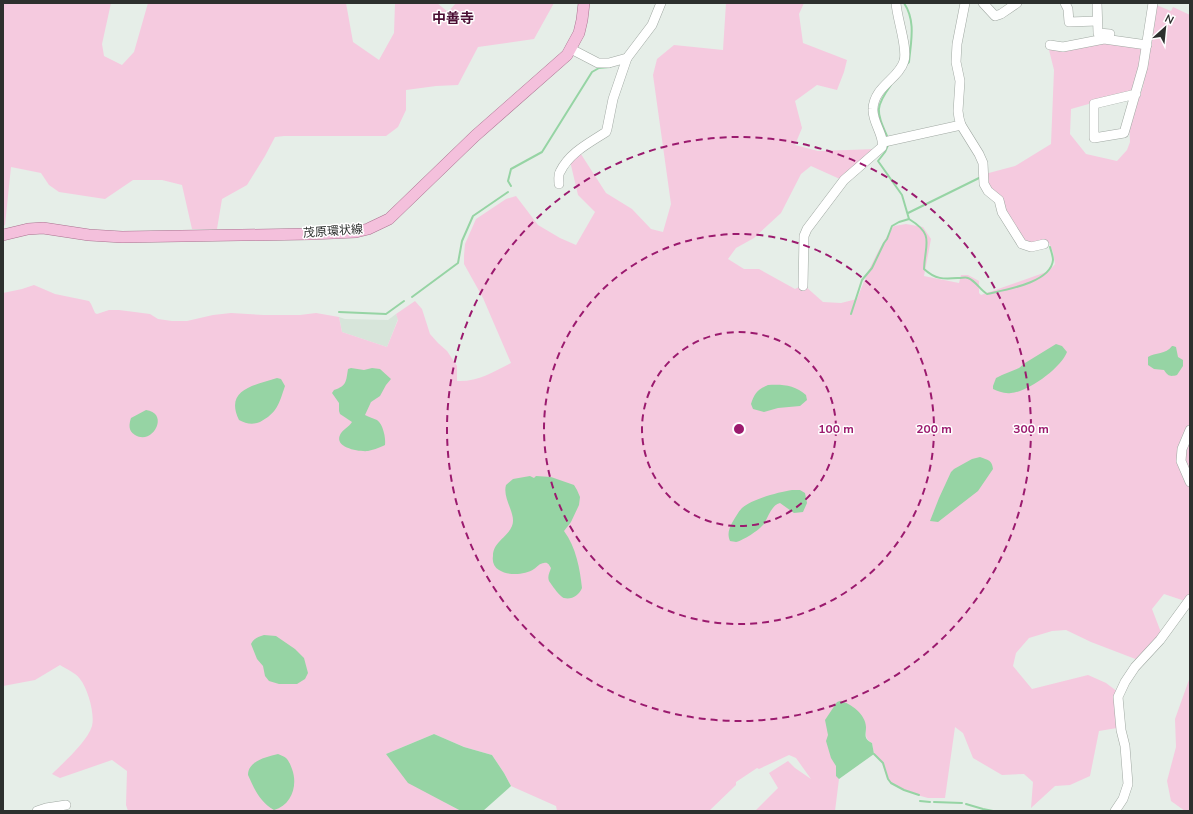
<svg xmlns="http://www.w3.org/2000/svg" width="1193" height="814" viewBox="0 0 1193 814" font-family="'Nunito Sans','Noto Sans JP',sans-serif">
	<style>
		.built { fill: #d7e5da }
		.green { fill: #f5cadf }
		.water { fill: #96d4a4 }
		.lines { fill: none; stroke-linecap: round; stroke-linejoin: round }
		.stream { stroke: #96d4a4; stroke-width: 2 }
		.minor-casing { stroke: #a1a9a3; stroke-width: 10 }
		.major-casing { stroke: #aa7290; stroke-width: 12 }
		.minor { stroke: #fff; stroke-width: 9 }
		.major { stroke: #f4c0dc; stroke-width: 11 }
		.ring { fill: none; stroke: #9b1a6e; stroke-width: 2; stroke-dasharray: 7 5 }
		.labels { text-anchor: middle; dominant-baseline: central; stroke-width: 3; stroke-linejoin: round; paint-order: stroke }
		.street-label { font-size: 12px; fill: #2d302e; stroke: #fff }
		.quarter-label { font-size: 14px; font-weight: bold; fill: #4a0d33; stroke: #fff }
		.centre { fill: #9b1a6e; stroke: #fff; stroke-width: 2 }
		.ring-label { font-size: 12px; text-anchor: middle; font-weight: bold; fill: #9b1a6e; stroke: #fff; stroke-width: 3; stroke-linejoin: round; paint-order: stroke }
	</style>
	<rect width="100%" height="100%" fill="#e6eee8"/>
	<path class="built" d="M 396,314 L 398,319 L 387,347 L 342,332 L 339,317 L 345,319 L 388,320 Z"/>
	<g class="green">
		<path d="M 3,3 L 111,3 L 102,44 L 104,56 L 122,65 L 134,52 L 148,3 L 346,3 L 353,42 L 379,60 L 394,33 L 395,3 L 437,3 L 448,12 L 456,3 L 554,3 L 534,39 L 478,47 L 458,85 L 436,86 L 406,90 L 406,110 L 398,127 L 386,136 L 284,136 L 275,137 L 265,156 L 247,185 L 222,199 L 217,229 L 192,229 L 182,185 L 162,180 L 133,180 L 105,199 L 59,192 L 49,185 L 41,173 L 11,167 L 5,225 L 3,226 Z"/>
		<path d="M 726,3 L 804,3 L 799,14 L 803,43 L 847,60 L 844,72 L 837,90 L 817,85 L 795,101 L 802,128 L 795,145 L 818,151 L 877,149 L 842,180 L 811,166 L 801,174 L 781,213 L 754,238 L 736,248 L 728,259 L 744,269 L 759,269 L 795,289 L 801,286 L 805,286 L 823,302 L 841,303 L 857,299 C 867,273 878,248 894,226 L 906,224 L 923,227 L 931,239 L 924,276 L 959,283 L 961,275 L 968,275 L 979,281 L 979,293 L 981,295 L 1049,271 L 1055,264 L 1053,252 L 1049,243 C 1040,242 1031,243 1022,242 L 988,189 L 985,174 L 1015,166 L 1051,144 L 1054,70 L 1048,46 L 1096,42 L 1142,48 L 1136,84 L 1131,92 L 1071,109 L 1070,134 L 1086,154 L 1117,161 L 1127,150 L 1130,142 L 1129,122 L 1143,87 L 1154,4 L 1171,11 L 1173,7 L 1190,15 L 1190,593 L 1185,601 L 1164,594 L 1152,609 L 1162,635 L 1138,660 L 1091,642 L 1066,630 L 1052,631 L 1029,638 L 1016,653 L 1013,666 L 1032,689 L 1088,675 L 1106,683 L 1118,692 L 1117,728 L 1099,731 L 1090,776 L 1070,785 L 1055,786 L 1031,808 L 1033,782 L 1024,774 L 1002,775 L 973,758 L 963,733 L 955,727 L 945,798 L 928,798 L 917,795 L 891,784 L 887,778 L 881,761 L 874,754 L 872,743 C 865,739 865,734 866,726 L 835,763 C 838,768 835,774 839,779 L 835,811 L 755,811 L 778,788 L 769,773 L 788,761 L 795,768 L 811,779 L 796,758 L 789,755 L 759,769 L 757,768 L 736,782 L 736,785 L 709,811 L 557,811 L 556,806 L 511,786 L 504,773 L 492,755 L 464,747 L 434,734 L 386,754 L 446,803 L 461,811 L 128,811 L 126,805 L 127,771 L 112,760 L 60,778 L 52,774 C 64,762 87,742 92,726 C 95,714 88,689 80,679 C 76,673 66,669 60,665 L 35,680 L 3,686 L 3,293 L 22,289 L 34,285 L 55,294 L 89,301 L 91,304 L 95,313 L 97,314 L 109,310 L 119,310 L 150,314 L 158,319 L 172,321 L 187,321 L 213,315 L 231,313 L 264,315 L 300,315 L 316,313 L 339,317 L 342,332 L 387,347 L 398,320 L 396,314 L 415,301 L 422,309 L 430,334 L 438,343 L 447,351 L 457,366 L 457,381 C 478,382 493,372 511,363 L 483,298 L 464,264 L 464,255 L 465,244 L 476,219 L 506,199 L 516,196 L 538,225 L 560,238 L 576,245 L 595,212 L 578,195 L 570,161 L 579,151 L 606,193 L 632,209 L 651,229 L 663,232 L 671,204 L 653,75 L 657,59 L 674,45 L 723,50 Z"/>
		<path d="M 1190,677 L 1190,811 L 1185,811 L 1171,801 L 1167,781 L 1176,747 L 1175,719 Z"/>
	</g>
	<g class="water">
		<path d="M 1056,344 L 1062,346 L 1067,352 C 1061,368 1028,392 1011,393 C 1004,394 998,391 993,389 L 993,386 L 996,378 L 1002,375 L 1019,368 L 1025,363 Z"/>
		<path d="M 1172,346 L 1173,346 L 1176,347 L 1178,357 L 1183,360 L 1183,366 L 1177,375 C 1170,377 1168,376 1164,370 L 1154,369 L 1148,365 L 1148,357 C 1155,352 1166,355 1172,346 Z"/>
		<path d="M 351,368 L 364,370 L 372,368 L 380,369 L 391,379 L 386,385 L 380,396 L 371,402 L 365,415 C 368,417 373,418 377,420 C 383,424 386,438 385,445 L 383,446 C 378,448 373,450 368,451 C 360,452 334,448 340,435 C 342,430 349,427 352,422 L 340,414 L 339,411 L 339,403 L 332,393 L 334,390 C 347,386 346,381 348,369 Z"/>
		<path d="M 277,378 L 281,379 L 285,386 C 279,404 277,413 260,422 C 253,425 246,424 239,420 C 224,389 255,385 277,378 Z"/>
		<path d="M 768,385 C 782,384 795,385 806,395 L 807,400 L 800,406 L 778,408 L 764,412 L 753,409 L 751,404 C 754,394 758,389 768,385 Z"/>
		<path d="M 146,410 C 170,413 153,446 135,435 C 128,431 129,424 131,418 Z"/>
		<path d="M 980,457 C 988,460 992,460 993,469 L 978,491 L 938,522 L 930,521 L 939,498 L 951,472 L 954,469 L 972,459 Z"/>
		<path d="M 530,476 L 534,478 L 536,476 L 551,477 L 574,485 L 577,490 L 580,497 L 579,505 L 571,522 L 564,531 C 576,547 580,569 582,588 C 579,595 572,600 564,598 C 560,597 551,584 549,581 C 547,576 550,572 551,568 C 549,565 548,562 544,563 C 540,563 537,567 534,569 C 525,575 508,576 499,570 C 494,567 492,562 493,556 C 493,542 507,538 512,526 C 517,514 502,499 506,485 L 513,479 Z"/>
		<path d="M 792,490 L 800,490 L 805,493 L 807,503 L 803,512 L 794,513 L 780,503 C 772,505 769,515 765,522 C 763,528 743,541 736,542 C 735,542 731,541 730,541 C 727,534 729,529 732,523 C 735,518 738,512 742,508 C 752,499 779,492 792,490 Z"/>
		<path d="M 264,635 L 276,636 L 295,649 L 304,658 L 308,673 L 305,679 L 297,684 L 279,684 L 269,681 L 265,676 L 263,666 L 257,659 L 251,644 C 254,638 258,637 264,635 Z"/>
		<path d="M 840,701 C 851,703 866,715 866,727 C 866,735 863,738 872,743 L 874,754 L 839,779 L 836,776 L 836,766 L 831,758 L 826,741 L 828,735 L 825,720 L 837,702 Z"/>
		<path d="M 434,734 L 464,747 L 492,755 L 504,773 L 511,786 L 483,811 L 461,811 L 408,783 L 386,754 Z"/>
		<path d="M 278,754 C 280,755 284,756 286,758 C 289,761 291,766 292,769 C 298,785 292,805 274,810 C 259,801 255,790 248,775 C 248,761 266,757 278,754 Z"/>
	</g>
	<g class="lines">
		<g class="stream">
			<path d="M 904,3 C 916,21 911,41 909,62 L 906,65"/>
			<path d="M 887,136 C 876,111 875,107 891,85"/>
			<path d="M 888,145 L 885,152 L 878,161 L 902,195 L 909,219"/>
			<path d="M 511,186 L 508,181 L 511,169 L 542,152 L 592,72 L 599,68 L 610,67"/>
			<path d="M 908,213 L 979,178"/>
			<path d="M 412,297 L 458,263 L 462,241 L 473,216 L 508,192"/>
			<path d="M 339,312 L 386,314 L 404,301"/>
			<path d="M 851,314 L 862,280 L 872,268 L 884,243 L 887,239 L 892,226 L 899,222 L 909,219 C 935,235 925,243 924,269 C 936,280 944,279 959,278 C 962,278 966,277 968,278 C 976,281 980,290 987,294 C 1004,290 1051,283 1053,260 C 1053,256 1051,251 1050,247"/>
			<path d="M 874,754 L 883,763 L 888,779 L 891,783 L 904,790 L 919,795"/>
			<path d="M 920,801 L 930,802"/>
			<path d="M 934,802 L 962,803"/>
			<path d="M 966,804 L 983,809 L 993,811"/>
		</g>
		<g class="minor-casing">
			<g id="minor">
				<path d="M 965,3 L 957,44 L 956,62 L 960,81 L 958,111 L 959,118 L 961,125 L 979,154 L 983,163 L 984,184 L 988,191 L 999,200 L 1002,212 L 1022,244 L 1031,247 L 1044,244"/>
				<path d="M 983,3 L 995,16 L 1001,14 L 1017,3"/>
				<path d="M 1065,3 L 1068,9 L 1069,22 L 1097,21"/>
				<path d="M 1097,3 L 1098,33 L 1110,34"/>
				<path d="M 1050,45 L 1063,47 L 1104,39 L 1147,45"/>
				<path d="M 571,49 L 598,63 L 609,63 L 627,58 L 652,25 L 661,3"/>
				<path d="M 1136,94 L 1094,104 L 1094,138 L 1124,133 L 1143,67 L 1153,3"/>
				<path d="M 884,142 L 961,125"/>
				<path d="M 559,184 C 559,181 558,175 560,172 C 569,153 589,143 606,132 L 607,129 L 613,99 L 627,58"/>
				<path d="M 803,286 L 804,236 L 807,229 L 844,180 L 882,147 C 885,136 872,122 873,109 C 874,86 899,79 904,61 C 908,48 897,19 896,3"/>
				<path d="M 1190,430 L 1182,449 L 1181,461 L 1190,482"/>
				<path d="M 37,811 L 46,808 L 66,805"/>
				<path d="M 1115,811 L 1123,799 L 1128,784 L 1125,746 L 1121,730 L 1118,697 L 1125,682 L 1135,667 L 1160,640 L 1190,599"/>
			</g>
		</g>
		<g class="major-casing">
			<path id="major" d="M 3,235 L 28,229 L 43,228 L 89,235 L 122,237 L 311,234 L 356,232 L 368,229 L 389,219 L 475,136 L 567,55 L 579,33 L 582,20 L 584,3"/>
		</g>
		<use href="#minor" class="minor"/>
		<use href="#major" class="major"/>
	</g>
	<g class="ring">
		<circle cx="739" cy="429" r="97"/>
		<circle cx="739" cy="429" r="195"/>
		<circle cx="739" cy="429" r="292"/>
	</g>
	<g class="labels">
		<g class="street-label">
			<text transform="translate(333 231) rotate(-4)">茂原環状線</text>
		</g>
		<g class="quarter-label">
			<text x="453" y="18">中善寺</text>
		</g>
	</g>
	<circle cx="739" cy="429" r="6" class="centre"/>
	<g class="ring-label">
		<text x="836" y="433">100 m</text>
		<text x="934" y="433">200 m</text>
		<text x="1031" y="433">300 m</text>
	</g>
	<rect width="1193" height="814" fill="none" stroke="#2d302e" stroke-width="8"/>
	<g transform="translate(1165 28) rotate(27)" stroke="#ffffff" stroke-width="3" paint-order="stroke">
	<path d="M0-3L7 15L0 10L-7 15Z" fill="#2d302e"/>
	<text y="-6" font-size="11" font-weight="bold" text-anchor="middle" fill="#2d302e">N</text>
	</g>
</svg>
